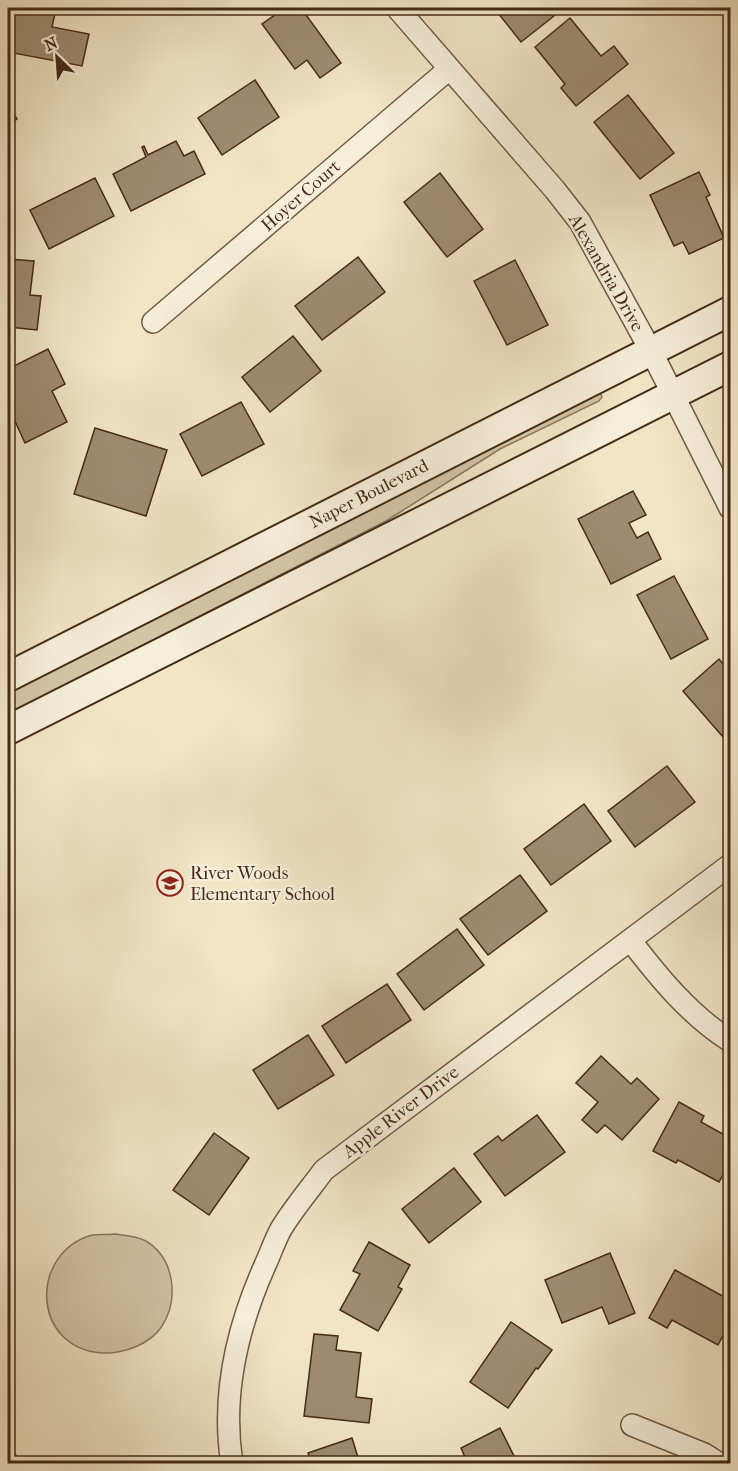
<svg xmlns="http://www.w3.org/2000/svg" width="738" height="1471" viewBox="0 0 738 1471" font-family="'IM FELL French Canon',serif">
	<style>
		.green { fill: #d4c5a8; stroke: #8c7860; stroke-width: 1.5 }
		.building { fill: #9e8c72; stroke: #452b17; stroke-width: 1.5 }
		.lines { fill: none; stroke-linecap: round; stroke-linejoin: round }
		.street-casing { stroke: #705a43; stroke-width: 24 }
		.secondary-casing { stroke: #452b17; stroke-width: 32 }
		.street { stroke: #f6eeda; stroke-width: 21 }
		.secondary { stroke: #f6eeda; stroke-width: 28 }
		.labels { text-anchor: middle; dominant-baseline: central; stroke-width: 4.5; stroke-linejoin: round; paint-order: stroke }
		.street-label { font-size: 18px; fill: #452b17; stroke: #f6eeda }
		.poi-label { font-size: 18px; fill: #452b17; stroke: #f6eeda; text-anchor: start }
	</style>
	<rect width="100%" height="100%" fill="#f1e5c6"/>
	<filter id="stains"><feTurbulence type="fractalNoise" baseFrequency=".00333" numOctaves="4"/><feColorMatrix values="0 0 0 0 .2 0 0 0 0 .09 0 0 0 0 .02 0 0 0 .5 -.17"/></filter>
	<radialGradient id="worn" r=".72"><stop offset=".6" stop-color="#630" stop-opacity="0"/><stop offset="1" stop-color="#630" stop-opacity=".3"/></radialGradient>
	<g class="green">
		<path d="M 600,392 L 602,397 L 599,401 L 500,449 L 386,521 L 8,714 L 8,691 Z"/>
		<path d="M 115,1234 C 125,1235 137,1236 146,1241 C 175,1259 179,1299 162,1326 C 150,1345 122,1354 102,1353 C 31,1348 29,1253 92,1235 C 99,1234 108,1235 115,1234 Z"/>
	</g>
	<g class="building">
		<path d="M 13,8 L 56,8 L 52,27 L 89,34 L 82,66 L 8,52 L 8,36 Z"/>
		<path d="M 285,8 L 301,8 L 341,63 L 320,78 L 307,60 L 295,69 L 262,24 Z"/>
		<path d="M 494,8 L 564,8 L 521,42 Z"/>
		<path d="M 570,18 L 601,56 L 614,46 L 628,64 L 576,106 L 561,88 L 565,84 L 535,47 Z"/>
		<path d="M 255,80 L 279,117 L 222,155 L 198,118 Z"/>
		<path d="M 628,95 L 674,153 L 640,179 L 594,122 Z"/>
		<path d="M 8,104 L 17,119 L 8,125 Z"/>
		<path d="M 176,141 L 184,156 L 194,151 L 205,174 L 131,211 L 113,174 L 146,157 L 142,147 L 144,146 L 148,155 Z"/>
		<path d="M 699,172 L 710,195 L 706,197 L 724,238 L 689,254 L 683,242 L 674,246 L 650,195 Z"/>
		<path d="M 440,173 L 483,229 L 447,257 L 404,202 Z"/>
		<path d="M 95,178 L 114,216 L 49,249 L 30,210 Z"/>
		<path d="M 358,257 L 385,292 L 322,340 L 295,306 Z"/>
		<path d="M 8,259 L 34,261 L 30,295 L 41,296 L 37,330 L 8,327 Z"/>
		<path d="M 515,260 L 548,325 L 507,345 L 474,281 Z"/>
		<path d="M 293,336 L 321,371 L 270,412 L 242,377 Z"/>
		<path d="M 48,349 L 65,384 L 52,391 L 67,422 L 25,443 L 8,406 L 8,369 Z"/>
		<path d="M 241,402 L 264,444 L 202,476 L 180,434 Z"/>
		<path d="M 95,428 L 167,450 L 146,516 L 74,494 Z"/>
		<path d="M 633,491 L 646,515 L 629,523 L 637,538 L 648,532 L 661,559 L 611,584 L 578,519 Z"/>
		<path d="M 674,576 L 708,639 L 671,659 L 637,595 Z"/>
		<path d="M 719,659 L 730,673 L 730,745 L 683,691 Z"/>
		<path d="M 667,766 L 695,802 L 635,847 L 608,811 Z"/>
		<path d="M 584,804 L 611,841 L 551,885 L 524,849 Z"/>
		<path d="M 520,875 L 547,911 L 488,955 L 460,919 Z"/>
		<path d="M 457,929 L 484,965 L 424,1010 L 397,974 Z"/>
		<path d="M 387,984 L 411,1020 L 346,1063 L 322,1026 Z"/>
		<path d="M 308,1035 L 334,1075 L 278,1109 L 253,1070 Z"/>
		<path d="M 601,1056 L 631,1084 L 637,1078 L 659,1099 L 622,1140 L 605,1125 L 597,1133 L 582,1120 L 598,1102 L 576,1083 Z"/>
		<path d="M 679,1102 L 704,1116 L 701,1122 L 730,1138 L 730,1162 L 719,1182 L 678,1160 L 676,1163 L 653,1151 Z"/>
		<path d="M 537,1115 L 565,1152 L 505,1196 L 474,1154 L 498,1136 L 502,1141 Z"/>
		<path d="M 214,1133 L 249,1158 L 209,1215 L 173,1190 Z"/>
		<path d="M 454,1168 L 481,1202 L 429,1243 L 402,1209 Z"/>
		<path d="M 369,1242 L 410,1265 L 398,1287 L 402,1289 L 378,1331 L 340,1310 L 360,1274 L 353,1271 Z"/>
		<path d="M 610,1253 L 635,1313 L 609,1324 L 602,1307 L 562,1323 L 545,1280 Z"/>
		<path d="M 675,1270 L 730,1300 L 730,1322 L 718,1345 L 672,1320 L 667,1328 L 649,1318 Z"/>
		<path d="M 511,1322 L 552,1350 L 538,1369 L 536,1368 L 508,1408 L 470,1382 Z"/>
		<path d="M 314,1334 L 338,1336 L 336,1350 L 361,1353 L 356,1397 L 372,1399 L 369,1423 L 304,1416 Z"/>
		<path d="M 500,1428 L 518,1464 L 468,1464 L 461,1448 Z"/>
		<path d="M 352,1438 L 360,1464 L 312,1464 L 308,1453 Z"/>
		<path d="M 8,1444 L 22,1464 L 8,1464 Z"/>
	</g>
	<g class="lines">
		<g class="street-casing">
			<g id="street">
				<path d="M 397,8 L 555,190 L 580,222 L 651,351 L 730,508"/>
				<path d="M 153,322 L 449,69"/>
				<path d="M 631,941 C 660,979 690,1015 730,1041"/>
				<path d="M 632,1425 L 704,1454 L 720,1464"/>
				<path d="M 232,1464 C 221,1395 238,1325 266,1263 C 271,1252 275,1240 281,1229 C 293,1209 310,1189 324,1170 L 730,865"/>
			</g>
		</g>
		<g class="secondary-casing">
			<g id="secondary">
				<path d="M 8,677 L 730,311"/>
				<path d="M 8,730 L 730,366"/>
			</g>
		</g>
		<use href="#street" class="street"/>
		<use href="#secondary" class="secondary"/>
	</g>
	<defs>
		<g id="school-ring" transform="scale(1.35)"><circle r="9.5" fill="#f6eeda" stroke="#8f2418" stroke-width="1.5"/><path d="M0-5L7-2L0 1L-7-2ZM-4 1L0 2.5L4 1V4Q0 6-4 4Z" fill="#8f2418"/></g>
	</defs>
	<g fill-rule="evenodd">
		<use href="#school-ring" x="170" y="883"/>
	</g>
	<g class="labels">
		<g class="street-label">
			<text transform="translate(301 196) rotate(-41)">Hoyer Court</text>
			<text transform="translate(606 273) rotate(60)">Alexandria Drive</text>
			<text transform="translate(369 494) rotate(-27)">Naper Boulevard</text>
			<text transform="translate(401 1112) rotate(-37)">Apple River Drive</text>
		</g>
		<g class="poi-label">
			<text x="190" y="873">River Woods<tspan x="190" dy="21">Elementary School</tspan></text>
		</g>
	</g>
	<rect width="738" height="1471" fill="none" stroke="#f1e5c6" stroke-width="30"/>
	<rect x="9" y="9" width="720" height="1453" fill="none" stroke="#452b17" stroke-width="3"/>
	<rect x="15" y="15" width="708" height="1441" fill="none" stroke="#452b17" stroke-width="1.5"/>
	<g transform="translate(57 57) rotate(335)" stroke="#f6eeda" stroke-width="4.5" paint-order="stroke">
	<path d="M0-4.5L10 22L0 15L-10 22Z" fill="#452b17"/>
	<text y="-9" font-size="16" font-weight="bold" text-anchor="middle" fill="#452b17">N</text>
	</g>
	<rect width="100%" height="100%" filter="url(#stains)"/>
	<rect width="100%" height="100%" fill="url(#worn)"/>
</svg>
